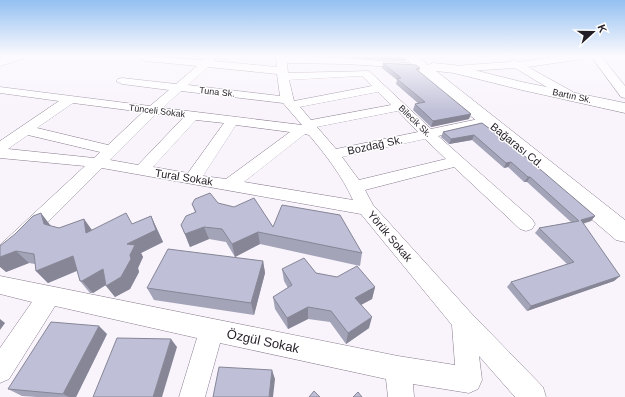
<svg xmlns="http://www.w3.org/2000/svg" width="625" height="397" viewBox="0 0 625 397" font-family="Helvetica,sans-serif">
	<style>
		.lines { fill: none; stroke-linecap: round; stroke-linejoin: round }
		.street-casing { stroke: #897c8f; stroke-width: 1 }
		.secondary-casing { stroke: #897c8f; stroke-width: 1 }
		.street { fill: #fff; fill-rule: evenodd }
		.secondary { fill: #fff; fill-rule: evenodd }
		.wall { fill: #a4a4b9 }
		.shaded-wall { fill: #868696 }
		.building { fill: #bfbfd7; stroke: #868696 }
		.labels { text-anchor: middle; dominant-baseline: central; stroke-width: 3; stroke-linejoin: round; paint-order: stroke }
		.far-street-label { font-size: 9px; fill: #231d25; stroke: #fff }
		.street-label { font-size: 11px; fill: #231d25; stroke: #fff }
		.near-street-label { font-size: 13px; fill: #231d25; stroke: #fff }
	</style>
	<rect width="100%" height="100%" fill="#f9f3fc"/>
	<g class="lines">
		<g class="street-casing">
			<g id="street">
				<path d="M 142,56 L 203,60 L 208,56 L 219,56 L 214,61 L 277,67 L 276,56 L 346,58 L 406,63 L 411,66 L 410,68 L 346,64 L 287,63 L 288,73 L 369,71 L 431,129 L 488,117 L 493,118 L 495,121 L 493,124 L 438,136 L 532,219 L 535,224 L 532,229 L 526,231 L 520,229 L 454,167 L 365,190 L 373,205 L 471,313 L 543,387 L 546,397 L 515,397 L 479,356 L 482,380 L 478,389 L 469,393 L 413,384 L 414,397 L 388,397 L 386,379 L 220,343 L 205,397 L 179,397 L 197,338 L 55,306 L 9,379 L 0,383 L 0,348 L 32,302 L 0,294 L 0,276 L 398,356 L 455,365 L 452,325 L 361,214 L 102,168 L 7,263 L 0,265 L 0,245 L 85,166 L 0,158 L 0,141 L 59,101 L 0,93 L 0,87 L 150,106 L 169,90 L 122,84 L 116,81 L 118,79 L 122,78 L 176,84 L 197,66 L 146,61 L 142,60 L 141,58 ZM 208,67 L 277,74 L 280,96 L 188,85 ZM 362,76 L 372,86 L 294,101 L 289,80 ZM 181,91 L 283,103 L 302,125 L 163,108 ZM 378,92 L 391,105 L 311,120 L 300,107 ZM 73,103 L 143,112 L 108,145 L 37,128 ZM 398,111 L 418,132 L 336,149 L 317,127 ZM 156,114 L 183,118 L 138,165 L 110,160 ZM 196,120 L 224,123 L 188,173 L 153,167 ZM 236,125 L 290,132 L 226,179 L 203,176 ZM 305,134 L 309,135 C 326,155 342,176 353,200 L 244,182 ZM 28,135 L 100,152 L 94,158 L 8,149 ZM 425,139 L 446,159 L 359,180 L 342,157 Z"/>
				<path d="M 560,56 L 587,56 L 582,59 L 528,67 L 573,92 L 575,95 L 573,98 L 565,98 L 515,68 L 454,72 L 449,69 L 454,66 L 509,62 L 514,60 L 519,62 Z"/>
				<path d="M 591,56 L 601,56 L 625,86 L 625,98 L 621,97 Z"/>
			</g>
		</g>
		<g class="secondary-casing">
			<g id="secondary">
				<path d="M 5,56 L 23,56 L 22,59 L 0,66 L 0,58 Z"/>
				<path d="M 404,56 L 418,56 L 428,65 L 433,63 L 454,65 L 522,82 L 625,103 L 625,113 L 522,90 L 454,73 L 436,71 L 625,220 L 625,242 L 616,240 L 418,71 Z"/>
			</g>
		</g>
		<use href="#street" class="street"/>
		<use href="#secondary" class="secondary"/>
	</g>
	<g class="wall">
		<path d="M 316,56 L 406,56 L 405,61 Z"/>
		<path d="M 383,63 L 420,68 L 419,71 L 469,119 L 431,127 L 413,110 L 415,104 L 419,104 L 396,84 L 397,80 L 382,68 Z"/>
		<path d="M 482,123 L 595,216 L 591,221 L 583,224 L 620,276 L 614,281 L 527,311 L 507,287 L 511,282 L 567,264 L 535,233 L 539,228 L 571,222 L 527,182 L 524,182 L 508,167 L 504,168 L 472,140 L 449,144 L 441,137 L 443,132 Z"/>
		<path d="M 218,203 L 273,227 L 362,253 L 360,266 L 260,244 L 235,257 L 226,242 L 209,239 L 190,247 L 181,225 L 195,212 L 192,204 Z"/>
		<path d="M 151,216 L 163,242 L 141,253 L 143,257 L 138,268 L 139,272 L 130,289 L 115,297 L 106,285 L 93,293 L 90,293 L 80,281 L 77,271 L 48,283 L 36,271 L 35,264 L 29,263 L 6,272 L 0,246 L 51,226 L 59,228 L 84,219 L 92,230 L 132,224 Z"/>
		<path d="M 263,261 L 265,273 L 254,315 L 154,300 L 147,288 Z"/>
		<path d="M 282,269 L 316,273 L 375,287 L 372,299 L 361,305 L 369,328 L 346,344 L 330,322 L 308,319 L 288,329 L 275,309 L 273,297 L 288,288 L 284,281 Z"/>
		<path d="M 107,334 L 76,397 L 37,397 L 22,396 L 8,389 Z"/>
	</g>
	<g class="shaded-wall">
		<path d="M 471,114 L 469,119 L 431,127 L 433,121 Z"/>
		<path d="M 474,135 L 472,140 L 449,144 L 451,139 Z"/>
		<path d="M 511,162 L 508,167 L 504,168 L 506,163 Z"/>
		<path d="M 528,177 L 530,177 L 527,182 L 524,182 Z"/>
		<path d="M 41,213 L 51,226 L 54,237 L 44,224 Z"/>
		<path d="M 151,216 L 163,242 L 141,253 L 143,257 L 138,268 L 139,272 L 130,289 L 115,297 L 106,286 L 127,244 Z"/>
		<path d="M 595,216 L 591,221 L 576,225 L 581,220 Z"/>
		<path d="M 84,219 L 93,232 L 86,233 Z"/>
		<path d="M 204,227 L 209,239 L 190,247 L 185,234 Z"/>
		<path d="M 258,232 L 260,244 L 235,257 L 232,244 Z"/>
		<path d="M 16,251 L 29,263 L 6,272 L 0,267 L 0,257 Z"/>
		<path d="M 73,256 L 83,268 L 48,283 L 36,271 Z"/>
		<path d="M 263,261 L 265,273 L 254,315 L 251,303 Z"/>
		<path d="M 103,269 L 112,281 L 93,293 L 82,281 Z"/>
		<path d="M 620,276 L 614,281 L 527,311 L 531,306 Z"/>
		<path d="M 375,287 L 372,299 L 353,309 L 355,298 Z"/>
		<path d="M 308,307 L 308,319 L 288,329 L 287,318 Z"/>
		<path d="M 372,317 L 369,328 L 346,344 L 348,333 Z"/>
		<path d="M 0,319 L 5,323 L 0,330 Z"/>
		<path d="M 99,326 L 107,334 L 76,397 L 69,397 L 63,394 Z"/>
		<path d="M 171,339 L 177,347 L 162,397 L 153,397 Z"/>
		<path d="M 272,370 L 275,379 L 273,397 L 269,397 Z"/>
	</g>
	<g class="building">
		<path d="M 383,63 L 416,65 L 420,68 L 416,69 L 471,114 L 433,121 L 415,104 L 425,102 L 397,79 L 401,78 Z"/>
		<path d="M 482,123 L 514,147 L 595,216 L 581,220 L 620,276 L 531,306 L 511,282 L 574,262 L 539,228 L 579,221 L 530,177 L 528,177 L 511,162 L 506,163 L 474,135 L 451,139 L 443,132 Z"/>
		<path d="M 210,193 L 218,203 L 234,207 L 254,198 L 273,227 L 282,205 L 340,215 L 362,253 L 258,232 L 232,244 L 222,229 L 204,227 L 185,234 L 181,225 L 186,216 L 196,212 L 192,204 L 195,199 Z"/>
		<path d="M 41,213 L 44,224 L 59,228 L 84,219 L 86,233 L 126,213 L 132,224 L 151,216 L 156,230 L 127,244 L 135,245 L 130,255 L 131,259 L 121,277 L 106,286 L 103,269 L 82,281 L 80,281 L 73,256 L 36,271 L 34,254 L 16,251 L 0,257 L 0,246 L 15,234 L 33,216 Z"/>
		<path d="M 168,249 L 263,261 L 251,303 L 147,288 Z"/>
		<path d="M 304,258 L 316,273 L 337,277 L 357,266 L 375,287 L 355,298 L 372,317 L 348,333 L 331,311 L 308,307 L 287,318 L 273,297 L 292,285 L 282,269 Z"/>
		<path d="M 51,322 L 99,326 L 63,394 L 8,389 Z"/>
		<path d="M 117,338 L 171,339 L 153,397 L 93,397 Z"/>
		<path d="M 219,367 L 272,370 L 269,397 L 213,397 Z"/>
		<path d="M 314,391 L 320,397 L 309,397 Z"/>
		<path d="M 358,392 L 362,397 L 353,397 Z"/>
	</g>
	<linearGradient id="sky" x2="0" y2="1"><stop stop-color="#94c0f1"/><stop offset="0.5" stop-color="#fcfafe"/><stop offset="1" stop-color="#fcfafe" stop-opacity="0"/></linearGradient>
	<rect width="625" height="112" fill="url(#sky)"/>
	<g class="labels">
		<g class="far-street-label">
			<text transform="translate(217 92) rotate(6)">Tuna Sk.</text>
			<text transform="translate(572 96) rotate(12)">Bartın Sk.</text>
			<text transform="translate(157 111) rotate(7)">Tünceli Sokak</text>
			<text transform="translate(415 121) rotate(44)">Bilecik Sk.</text>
		</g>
		<g class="street-label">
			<text transform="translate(375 145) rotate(-12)">Bozdağ Sk.</text>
			<text transform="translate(517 145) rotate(39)">Bağarası Cd.</text>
			<text transform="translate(184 177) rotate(9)">Tural Sokak</text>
			<text transform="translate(390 236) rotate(50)">Yörük Sokak</text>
		</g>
		<g class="near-street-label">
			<text transform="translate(263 341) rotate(12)">Özgül Sokak</text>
		</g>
	</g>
	<g transform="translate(593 32) rotate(69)" stroke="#ffffff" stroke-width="3" paint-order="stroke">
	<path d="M0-3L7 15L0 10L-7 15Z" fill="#231d25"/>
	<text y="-6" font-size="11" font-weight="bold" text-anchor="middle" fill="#231d25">K</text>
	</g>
</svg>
